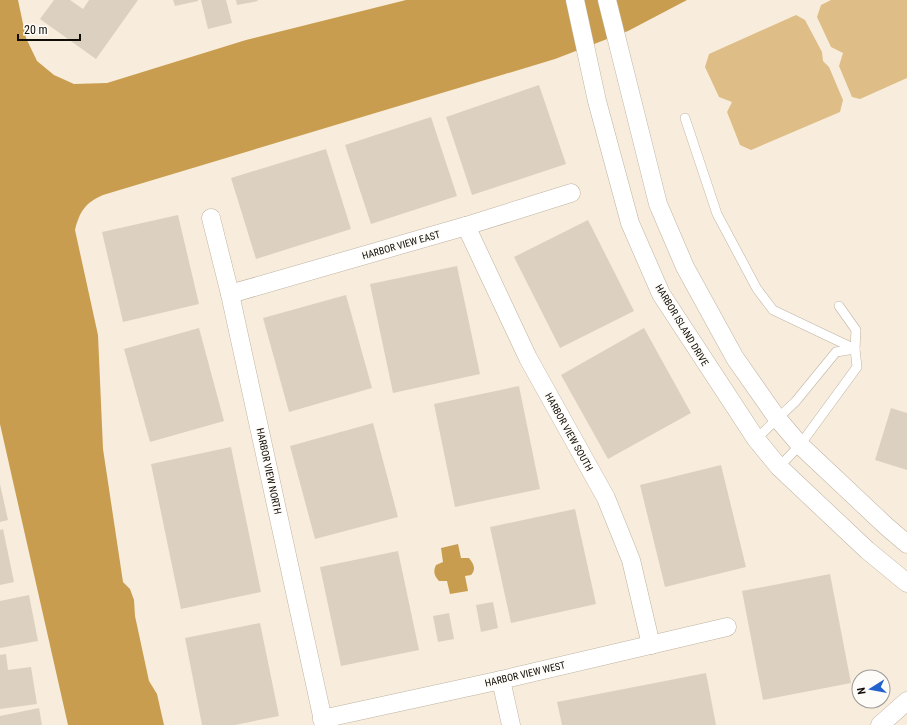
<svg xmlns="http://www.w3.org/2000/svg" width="907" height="725" viewBox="0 0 907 725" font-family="'Roboto Condensed',sans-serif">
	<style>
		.green { fill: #debd86 }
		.water { fill: #c99d4f }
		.building { fill: #dcd1c0 }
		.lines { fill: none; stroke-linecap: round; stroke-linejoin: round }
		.lane-casing { stroke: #beb3a2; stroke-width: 10 }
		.street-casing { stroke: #beb3a2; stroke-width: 19 }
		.lane { stroke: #fff; stroke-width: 9 }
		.street { stroke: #fff; stroke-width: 18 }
		.labels { text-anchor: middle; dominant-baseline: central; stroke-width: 3.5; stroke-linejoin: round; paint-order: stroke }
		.street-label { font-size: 10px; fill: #110d07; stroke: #fefcf8 }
	</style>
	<rect width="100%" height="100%" fill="#f8eddc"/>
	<g class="green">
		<path d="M 831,0 L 907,0 L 907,78 L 860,99 L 852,97 L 839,66 L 843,53 L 831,47 L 817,17 L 821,5 Z"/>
		<path d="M 796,15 L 805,20 L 822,52 L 823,61 L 829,67 L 843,100 L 840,112 L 751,150 L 740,145 L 727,112 L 732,102 L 719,97 L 705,67 L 709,54 Z"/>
	</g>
	<g class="water">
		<path d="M 0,0 L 18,0 L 26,38 L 37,61 L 54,75 L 74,84 L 107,83 L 246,40 L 406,0 L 687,0 L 628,31 L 555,59 L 103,195 C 85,203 80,211 75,230 L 98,335 L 103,449 L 123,582 L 130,589 L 134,600 L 135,616 L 149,681 L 157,694 L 164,725 L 68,725 L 0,424 Z"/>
		<path d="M 458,544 L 461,558 L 469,558 C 473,563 477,569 471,575 L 465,576 L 468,591 L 450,594 L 447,581 L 439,581 C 434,576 433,571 436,565 L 443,562 L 441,548 Z"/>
	</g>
	<g class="building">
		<path d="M 54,0 L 70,0 L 83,9 L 89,0 L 138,0 L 96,59 L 40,19 Z"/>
		<path d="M 173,0 L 198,0 L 198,1 L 175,6 Z"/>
		<path d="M 201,0 L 226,0 L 232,23 L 208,29 Z"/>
		<path d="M 236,0 L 257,0 L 258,1 L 237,5 Z"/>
		<path d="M 539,85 L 566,164 L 472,195 L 446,117 Z"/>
		<path d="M 431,117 L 457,196 L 371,224 L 345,145 Z"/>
		<path d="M 326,149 L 351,229 L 256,259 L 231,178 Z"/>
		<path d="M 178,215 L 199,304 L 123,322 L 102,232 Z"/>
		<path d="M 588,220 L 634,311 L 560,348 L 514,257 Z"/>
		<path d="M 457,266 L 480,374 L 393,393 L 370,284 Z"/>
		<path d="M 346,295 L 372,388 L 289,412 L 263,318 Z"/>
		<path d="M 199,328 L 224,421 L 150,442 L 124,349 Z"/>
		<path d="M 644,328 L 691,413 L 608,459 L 561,375 Z"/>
		<path d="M 519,386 L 540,489 L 455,507 L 434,404 Z"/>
		<path d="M 891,408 L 907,413 L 907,470 L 875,460 Z"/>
		<path d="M 373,423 L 398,517 L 315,539 L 290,446 Z"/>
		<path d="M 231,447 L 261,592 L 181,609 L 151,464 Z"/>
		<path d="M 721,465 L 746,567 L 665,587 L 640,485 Z"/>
		<path d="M 0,484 L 8,520 L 0,522 Z"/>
		<path d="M 575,509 L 596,604 L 511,623 L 490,527 Z"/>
		<path d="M 3,529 L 14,582 L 0,585 L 0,530 Z"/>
		<path d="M 398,551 L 419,650 L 341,666 L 320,567 Z"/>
		<path d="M 830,574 L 851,683 L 763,700 L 742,591 Z"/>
		<path d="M 29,595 L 38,641 L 0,648 L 0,601 Z"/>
		<path d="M 493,602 L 498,628 L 481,632 L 476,605 Z"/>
		<path d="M 449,613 L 454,639 L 438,642 L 433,616 Z"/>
		<path d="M 260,623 L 279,716 L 235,725 L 202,725 L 185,638 Z"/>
		<path d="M 6,654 L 8,670 L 31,667 L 37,704 L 0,709 L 0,655 Z"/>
		<path d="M 706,673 L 716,725 L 562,725 L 557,702 Z"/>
		<path d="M 39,708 L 42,725 L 0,725 L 0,716 Z"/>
	</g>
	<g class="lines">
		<g class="lane-casing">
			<g id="lane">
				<path d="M 685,118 L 717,214 L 757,289 L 773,310 L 855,349 L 856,330 L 839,306"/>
				<path d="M 756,439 L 796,401 L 836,352 L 855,349 L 857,367 L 800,445 L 779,467"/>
			</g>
		</g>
		<g class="street-casing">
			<g id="street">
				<path d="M 575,0 L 597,101 L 630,223 L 661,294 L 756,439 L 779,467 L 867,550 L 907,583"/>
				<path d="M 607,0 L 658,204 L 685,267 L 735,358 L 777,418 L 800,445 L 886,526 L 907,544"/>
				<path d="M 211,218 L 230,294 L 324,725"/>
				<path d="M 466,226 L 528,358 L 606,498 L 631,560 L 651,645"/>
				<path d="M 230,294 L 466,226 L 571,193"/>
				<path d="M 501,680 L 511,725"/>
				<path d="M 322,719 L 501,680 L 727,627"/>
				<path d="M 880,725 L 907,701"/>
			</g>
		</g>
		<use href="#lane" class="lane"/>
		<use href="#street" class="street"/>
	</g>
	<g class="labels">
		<g class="street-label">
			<text transform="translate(401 245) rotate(-16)">HARBOR VIEW EAST</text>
			<text transform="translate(682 325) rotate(59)">HARBOR ISLAND DRIVE</text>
			<text transform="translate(569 432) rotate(61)">HARBOR VIEW SOUTH</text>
			<text transform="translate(269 471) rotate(78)">HARBOR VIEW NORTH</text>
			<text transform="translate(525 674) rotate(-13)">HARBOR VIEW WEST</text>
		</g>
	</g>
	<g transform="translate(871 689) rotate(259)"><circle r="19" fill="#fefcf8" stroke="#9f9c98"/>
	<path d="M0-3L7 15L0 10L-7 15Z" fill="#2262ce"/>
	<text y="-6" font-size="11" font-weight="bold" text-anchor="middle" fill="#110d07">N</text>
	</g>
	<path d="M18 34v6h62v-6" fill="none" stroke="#110d07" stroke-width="2"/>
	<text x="24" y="34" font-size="12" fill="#110d07" stroke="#fefcf8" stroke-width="3" paint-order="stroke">20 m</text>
</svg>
